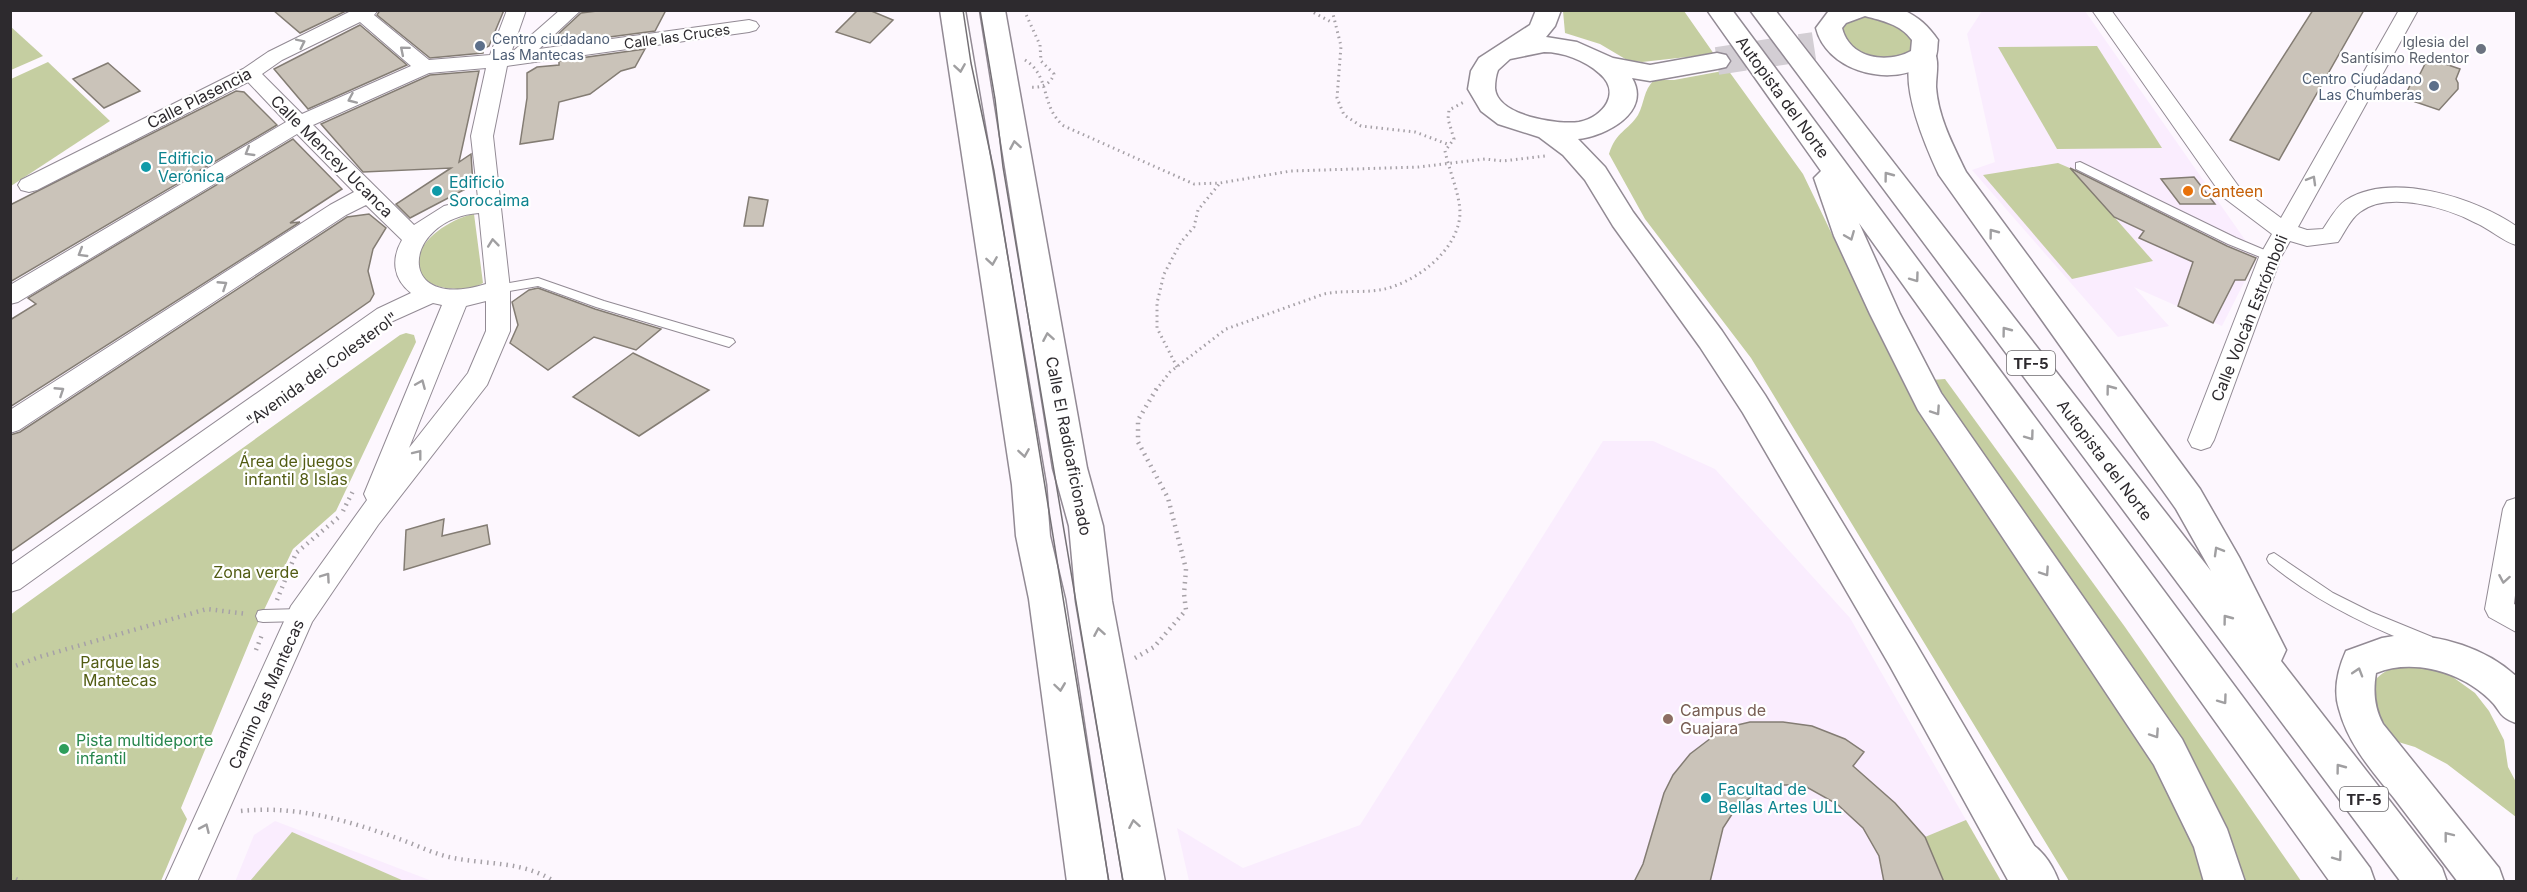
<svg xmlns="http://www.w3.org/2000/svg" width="2527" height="892" viewBox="0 0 2527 892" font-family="Inter,sans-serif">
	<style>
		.built { fill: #faedfe }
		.green { fill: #c5cea1 }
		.building { fill: #cac3b9; stroke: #837c73; stroke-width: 1.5 }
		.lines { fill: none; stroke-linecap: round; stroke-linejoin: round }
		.secondary-tunnel { stroke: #d3ced4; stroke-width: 28; stroke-dasharray: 28 14; stroke-linecap: butt }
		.lane-casing { stroke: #928a94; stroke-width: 2 }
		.street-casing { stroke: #928a94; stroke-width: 2 }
		.secondary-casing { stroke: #928a94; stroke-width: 3 }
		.highway-casing { stroke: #928a94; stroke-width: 3 }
		.path-far1 { stroke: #a6a1a7; stroke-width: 3; stroke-dasharray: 1.5 4; stroke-linecap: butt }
		.path { stroke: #a6a1a7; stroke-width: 4.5; stroke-dasharray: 1.5 5; stroke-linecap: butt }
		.lane { fill: #fff; fill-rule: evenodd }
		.street { fill: #fff; fill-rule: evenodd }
		.secondary { fill: #fff; fill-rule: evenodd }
		.highway { fill: #fff; fill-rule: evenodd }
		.tram { stroke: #747075; stroke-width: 1.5 }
		.oneway { stroke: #a09fa1 }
		.service-dot { fill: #5c6f8a; stroke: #fff; stroke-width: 2 }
		.worship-dot { fill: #6b7280; stroke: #fff; stroke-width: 2 }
		.culture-dot { fill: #0f9aa8; stroke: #fff; stroke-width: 2 }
		.food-dot { fill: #e8710a; stroke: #fff; stroke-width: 2 }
		.education-dot { fill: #8d6e63; stroke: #fff; stroke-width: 2 }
		.leisure-dot { fill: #2e9e5b; stroke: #fff; stroke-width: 2 }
		.labels { text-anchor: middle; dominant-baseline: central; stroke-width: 4.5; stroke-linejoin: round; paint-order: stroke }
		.far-street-label { font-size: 14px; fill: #2d2a2e; stroke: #fff }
		.far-service-label { font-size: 14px; fill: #4e5e75; stroke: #fff; text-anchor: start }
		.far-worship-label { font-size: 14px; fill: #5b616d; stroke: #fff; text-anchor: end }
		.shield { fill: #fff; stroke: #6c6a6d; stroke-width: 1.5 }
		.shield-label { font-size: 15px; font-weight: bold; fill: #2d2a2e }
		.street-label { font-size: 16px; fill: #2d2a2e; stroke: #fff }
		.culture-label { font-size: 16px; fill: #0d838f; stroke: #fff; text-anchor: start }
		.food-label { font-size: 16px; fill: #c56008; stroke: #fff; text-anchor: start }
		.park-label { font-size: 16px; fill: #525c13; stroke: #fff }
		.education-label { font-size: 16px; fill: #785e54; stroke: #fff; text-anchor: start }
		.leisure-label { font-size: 16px; fill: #27864d; stroke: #fff; text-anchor: start }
	</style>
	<rect width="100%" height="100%" fill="#fdf7fe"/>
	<g class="built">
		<path d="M 1982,11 L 2085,11 L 2257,257 L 2222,326 L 2134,287 L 2169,326 L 2118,337 L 1972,170 L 1995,162 L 1967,34 Z"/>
		<path d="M 1603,441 L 1653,441 L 1715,469 L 1850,618 L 2001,881 L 1189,881 L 1177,828 L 1243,868 L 1360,825 Z"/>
		<path d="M 275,821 L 432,881 L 235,882 L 254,835 Z"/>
	</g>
	<g class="green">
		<path d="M 1563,11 L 1684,11 L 1714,54 L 1642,62 L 1627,60 L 1600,44 L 1565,33 Z"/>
		<path d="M 1865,17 L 1893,22 L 1913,37 L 1912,53 C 1897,63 1864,62 1849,48 C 1845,45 1842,36 1840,32 C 1845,20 1853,19 1865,17 Z"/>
		<path d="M 10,26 L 43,56 L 11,70 L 10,70 Z"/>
		<path d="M 2097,46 L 2162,148 L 2057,149 L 1998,47 Z"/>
		<path d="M 48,62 L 110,121 L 11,186 L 11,79 Z"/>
		<path d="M 1728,70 L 1803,174 L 1891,357 L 1928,420 L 2160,767 L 2202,863 L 2205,881 L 2069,881 L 1751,358 L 1645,219 L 1609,154 C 1616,131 1628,131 1638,115 C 1645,102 1643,91 1654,80 L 1674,80 Z"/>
		<path d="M 2058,163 L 2072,169 L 2153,261 L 2072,279 L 1983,175 Z"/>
		<path d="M 474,214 L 483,283 C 468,293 427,291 420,272 C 409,243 452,218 474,214 Z"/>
		<path d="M 406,333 L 414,335 L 416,342 L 336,511 L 293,549 L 254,631 L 181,808 L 187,819 L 161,881 L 11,881 L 10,615 L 400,335 Z"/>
		<path d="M 1945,379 L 2125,627 L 2301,881 L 2242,881 L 1931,380 Z"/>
		<path d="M 2425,664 L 2443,670 L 2475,693 L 2489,711 L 2504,740 L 2508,767 L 2516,782 L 2516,817 L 2447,764 L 2415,747 L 2395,741 L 2374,707 L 2374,681 C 2389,665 2404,665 2425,664 Z"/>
		<path d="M 1966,820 L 2001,881 L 1944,881 L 1925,837 Z"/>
		<path d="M 292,832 L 404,881 L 250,881 Z"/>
	</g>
	<g class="building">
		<path d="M 273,10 L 346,10 L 346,11 L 300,33 Z"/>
		<path d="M 380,10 L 504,10 L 489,46 L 483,49 L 483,53 L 430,58 L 377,15 Z"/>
		<path d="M 605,10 L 666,10 L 655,31 L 556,44 L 555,37 L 581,13 Z"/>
		<path d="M 858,10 L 869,10 L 893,20 L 870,43 L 836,32 Z"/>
		<path d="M 2313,10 L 2364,10 L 2279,160 L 2230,140 Z"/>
		<path d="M 360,25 L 407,65 L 308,109 L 274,69 Z"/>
		<path d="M 645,49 L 635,67 L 621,71 L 590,94 L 559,102 L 553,139 L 520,144 L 527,98 L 527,73 L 537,67 L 559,65 L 559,61 Z"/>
		<path d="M 2428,58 L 2460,69 L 2456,79 L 2458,83 L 2458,89 L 2439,110 L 2404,98 L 2414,77 L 2418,78 Z"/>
		<path d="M 108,63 L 140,91 L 104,108 L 73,79 Z"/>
		<path d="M 479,71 L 459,162 L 471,154 L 473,185 L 410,218 L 396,204 L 451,168 L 363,172 L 321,124 L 430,75 Z"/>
		<path d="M 236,91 L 244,92 L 277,125 L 10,282 L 10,205 Z"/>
		<path d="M 293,139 L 342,189 L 290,223 L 300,222 L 10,407 L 10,320 L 36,304 L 28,298 Z"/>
		<path d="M 2070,168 L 2227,246 L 2256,258 L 2245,280 L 2235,280 L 2213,323 L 2178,306 L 2193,262 L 2139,238 L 2144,231 L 2114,217 Z"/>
		<path d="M 2194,177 L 2215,204 L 2180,204 L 2161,179 Z"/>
		<path d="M 749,197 L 768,200 L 763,226 L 744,226 Z"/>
		<path d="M 369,214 L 386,228 L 373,249 L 368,271 L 374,294 L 370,301 L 10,552 L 10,435 L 20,432 L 347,217 Z"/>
		<path d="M 538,288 L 595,309 L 661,329 L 636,350 L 594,337 L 548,370 L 510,343 L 518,325 L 512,302 L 529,290 Z"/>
		<path d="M 633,353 L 709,390 L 639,436 L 573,397 Z"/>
		<path d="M 444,519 L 442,536 L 487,525 L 490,544 L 404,570 L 406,530 Z"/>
		<path d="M 1750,722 L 1783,722 L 1812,726 L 1845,739 L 1864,752 L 1853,766 L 1895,803 L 1925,837 L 1944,882 L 1884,882 L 1879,856 L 1863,828 L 1837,804 L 1803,785 L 1776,785 L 1762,789 L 1736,808 L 1723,828 L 1710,882 L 1634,882 L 1643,864 L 1664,793 L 1673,775 L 1690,754 L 1711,738 L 1729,727 Z"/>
	</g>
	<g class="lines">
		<path class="secondary-tunnel" d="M 1717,61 L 1814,46"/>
		<g class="lane-casing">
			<g id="lane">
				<path d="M 2080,162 L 2236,238 L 2274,254 L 2276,257 L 2270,261 L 2228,244 L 2076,169 L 2076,163 Z"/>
				<path d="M 538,278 L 604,301 L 733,339 L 735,342 L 729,347 L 596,307 L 538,286 L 498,293 L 492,289 L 498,285 Z"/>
				<path d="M 2274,553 L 2333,593 L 2371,612 L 2432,637 L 2434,642 L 2432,647 L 2427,649 C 2370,628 2316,602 2269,563 L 2267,559 L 2269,555 Z"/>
				<path d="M 301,609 L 306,610 L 308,615 L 306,620 L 301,621 L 263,622 L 258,621 L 256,616 L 258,611 L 263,610 Z"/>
			</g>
		</g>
		<g class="street-casing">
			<g id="street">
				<path d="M 348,10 L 378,10 L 374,15 L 429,60 L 490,55 L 507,10 L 526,10 L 511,53 L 560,10 L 581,10 L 539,49 L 749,20 L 756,22 L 759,26 L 756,30 L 749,32 L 507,66 L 493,136 L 510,289 L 510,331 L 487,385 L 378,525 L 312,622 L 197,882 L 165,882 L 291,606 L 367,500 L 364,494 L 442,305 L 433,303 L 393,321 L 20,589 L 10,592 L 10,566 L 377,309 L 411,293 C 393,279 391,259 402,240 L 366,205 L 346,215 L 19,430 L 10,433 L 10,410 L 330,205 L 354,192 L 297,134 L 18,302 L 10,304 L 10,285 L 286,122 L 248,82 L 37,190 L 29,192 L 21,190 L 18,185 L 21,180 L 243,69 L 268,52 L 349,12 ZM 360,22 L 411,66 L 302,114 L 262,74 L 282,60 ZM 486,68 L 471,136 L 478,198 L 444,206 L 414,225 L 313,125 L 429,73 ZM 479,213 L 486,284 C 393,313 402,219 479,213 ZM 486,301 L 486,331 L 468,373 L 409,448 L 466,306 Z"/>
				<path d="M 2092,10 L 2111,10 L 2239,187 L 2281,218 L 2399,10 L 2418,10 L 2298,227 L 2307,230 L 2323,229 C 2330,219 2336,207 2346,200 C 2392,171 2476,198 2516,226 L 2516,245 C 2502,241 2490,229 2476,223 C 2448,208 2388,190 2360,212 C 2350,219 2345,232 2338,242 L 2307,246 L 2290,241 L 2281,257 L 2214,440 L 2210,447 L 2201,450 L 2192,447 L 2188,440 L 2259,257 L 2272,234 L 2223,197 Z"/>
				<path d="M 2516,498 L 2516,587 L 2514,604 L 2516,605 L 2516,632 L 2489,617 L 2485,609 L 2503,509 L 2507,501 Z"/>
			</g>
		</g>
		<g class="secondary-casing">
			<g id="secondary">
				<path d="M 940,10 L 965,10 L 1046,485 L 1050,536 L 1065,599 L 1108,882 L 1067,882 L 1029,599 L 1016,536 L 1012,485 Z"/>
				<path d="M 980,10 L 1005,10 L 1087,468 L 1103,526 L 1112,601 L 1165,882 L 1124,882 L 1076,601 L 1069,526 L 1053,468 Z"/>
				<path d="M 1536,10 L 1561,10 L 1555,26 L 1546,37 L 1577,42 L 1613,58 L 1650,65 L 1717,53 L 1726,55 L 1730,61 L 1726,67 L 1717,69 L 1650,81 L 1632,78 C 1652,112 1606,136 1578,139 L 1605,167 L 1633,212 L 1722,331 L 1765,395 L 1916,644 L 2046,866 L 2051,882 L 2009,882 L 1890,666 L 1743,413 L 1700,347 L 1613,226 L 1585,180 L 1563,155 L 1539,137 L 1498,124 L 1481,111 L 1468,89 L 1471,71 L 1479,58 L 1530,25 ZM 1544,52 C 1563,52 1584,60 1599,73 C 1622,92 1604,117 1579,122 C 1558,125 1497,116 1495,88 C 1495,82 1496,75 1498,70 L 1510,59 Z"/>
				<path d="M 1832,10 L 1903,10 C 1919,17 1928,26 1938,40 C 1937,46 1938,53 1935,58 C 1932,63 1925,65 1919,68 C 1884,86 1826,69 1816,28 L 1828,12 ZM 1865,16 C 1883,21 1900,24 1912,40 L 1911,51 C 1887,64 1850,59 1842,28 L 1846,23 Z"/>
			</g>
		</g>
		<g class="highway-casing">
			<g id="highway">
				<path d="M 1707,10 L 1732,10 L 2370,868 L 2375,882 L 2330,882 L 1859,223 L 1900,314 L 1941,393 L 2182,739 L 2227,829 L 2245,882 L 2204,882 L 2194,847 L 2154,765 L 1918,410 L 1870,314 L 1834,236 L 1814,178 L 1821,171 Z"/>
				<path d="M 1750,10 L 1775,10 L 2211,571 L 2176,509 L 1939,175 C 1926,147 1895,78 1915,49 L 1924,47 L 1933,49 C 1940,60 1936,74 1936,87 C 1938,117 1953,145 1966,172 L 2200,489 L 2239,557 L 2286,650 L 2281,661 L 2442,868 L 2447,882 L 2401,882 Z"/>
				<path d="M 2400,635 C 2442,635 2485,648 2516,676 L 2516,723 C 2497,716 2502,711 2489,699 C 2461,672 2413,658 2376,673 C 2373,691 2374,707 2383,724 L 2499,868 L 2504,882 L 2458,882 C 2437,854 2415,826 2394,798 C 2372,771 2348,744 2339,709 C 2333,690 2338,669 2346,651 L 2382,638 Z"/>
				<path d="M 2019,837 C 2040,846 2051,861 2059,882 L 2013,882 L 2005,871 L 1999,857 L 2005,843 Z"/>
			</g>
		</g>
		<g class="path-far1">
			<path d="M 1024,10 L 1040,45 L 1041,61 L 1054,74 C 1050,85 1041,88 1030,87"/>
			<path d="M 1309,10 L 1333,23"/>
			<path d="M 1332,10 L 1341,46 L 1337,98 L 1344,115 L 1361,126 L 1415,132 L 1450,145"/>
			<path d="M 1025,60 C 1051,76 1040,107 1064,126 L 1194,184 L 1220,183 L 1291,171 L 1419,167 L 1485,159 L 1503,161 L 1545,156"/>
			<path d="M 1177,367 L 1157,328 L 1157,303 L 1164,274 L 1181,242 L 1194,227 L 1198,210 L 1220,183"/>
			<path d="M 1156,390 L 1170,372 L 1226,329 L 1324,294 C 1342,290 1360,293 1379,290 C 1413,285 1459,251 1460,213 C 1460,195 1449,170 1445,151 L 1454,139 L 1448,119 L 1449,110 L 1464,102"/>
		</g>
		<g class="path">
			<path d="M 343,511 L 353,491"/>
			<path d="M 277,600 L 296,553 L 339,517"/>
			<path d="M 256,650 L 263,632"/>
			<path d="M 1135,658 L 1154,647 L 1186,610 L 1184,594 L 1186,569 L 1168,498 L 1138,442 L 1138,420 L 1157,388"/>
			<path d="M 10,668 L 39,657 L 207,609 L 247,614"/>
			<path d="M 241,811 C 297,805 350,821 402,840 C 416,845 430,852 445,856 C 483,866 521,859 555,882"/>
			<path d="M 10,876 L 22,882"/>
		</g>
		<use href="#lane" class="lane"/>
		<use href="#street" class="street"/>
		<use href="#secondary" class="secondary"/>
		<use href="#highway" class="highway"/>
		<g class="tram">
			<path d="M 963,10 L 971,63 L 994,171 L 1109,882"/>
			<path d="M 980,10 L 995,99 L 1003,167 L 1123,882"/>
		</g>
	</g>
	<defs><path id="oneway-chevron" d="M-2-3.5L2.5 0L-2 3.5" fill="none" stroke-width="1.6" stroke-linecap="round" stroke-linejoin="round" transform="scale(1.5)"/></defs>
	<g class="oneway">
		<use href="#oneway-chevron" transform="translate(301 43) rotate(-26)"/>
		<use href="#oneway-chevron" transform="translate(404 50) rotate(-140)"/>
		<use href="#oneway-chevron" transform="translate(960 68) rotate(81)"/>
		<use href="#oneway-chevron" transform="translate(352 99) rotate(156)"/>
		<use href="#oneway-chevron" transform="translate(1015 145) rotate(-100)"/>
		<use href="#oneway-chevron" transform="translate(249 152) rotate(149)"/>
		<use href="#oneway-chevron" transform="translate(1888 176) rotate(-127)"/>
		<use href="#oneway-chevron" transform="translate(2312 180) rotate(-60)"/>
		<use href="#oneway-chevron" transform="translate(1993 233) rotate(-127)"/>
		<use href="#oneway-chevron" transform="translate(1850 236) rotate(68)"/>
		<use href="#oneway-chevron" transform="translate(493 243) rotate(-96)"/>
		<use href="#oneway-chevron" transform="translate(82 253) rotate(149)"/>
		<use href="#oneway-chevron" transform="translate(992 261) rotate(81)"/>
		<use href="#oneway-chevron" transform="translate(1915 278) rotate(54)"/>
		<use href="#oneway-chevron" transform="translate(223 285) rotate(-33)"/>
		<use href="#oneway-chevron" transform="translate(2006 331) rotate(-127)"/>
		<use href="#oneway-chevron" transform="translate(1048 337) rotate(-100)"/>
		<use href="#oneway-chevron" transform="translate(421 384) rotate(-67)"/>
		<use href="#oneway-chevron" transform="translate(2110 389) rotate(-127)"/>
		<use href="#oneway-chevron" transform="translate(60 391) rotate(-33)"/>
		<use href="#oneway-chevron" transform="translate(1936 411) rotate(56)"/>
		<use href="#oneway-chevron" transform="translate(2030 436) rotate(54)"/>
		<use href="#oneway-chevron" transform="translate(1024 453) rotate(81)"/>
		<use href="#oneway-chevron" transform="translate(418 454) rotate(-52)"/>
		<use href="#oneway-chevron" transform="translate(2218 551) rotate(-120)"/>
		<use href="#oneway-chevron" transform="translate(2045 572) rotate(56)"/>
		<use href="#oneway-chevron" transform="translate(326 577) rotate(-55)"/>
		<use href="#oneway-chevron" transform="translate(2504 579) rotate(100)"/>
		<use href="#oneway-chevron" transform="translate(2227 619) rotate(-127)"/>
		<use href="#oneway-chevron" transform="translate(1099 632) rotate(-100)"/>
		<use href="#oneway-chevron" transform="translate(2358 672) rotate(-73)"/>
		<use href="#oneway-chevron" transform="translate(1060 687) rotate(82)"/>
		<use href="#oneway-chevron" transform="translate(2223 700) rotate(54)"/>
		<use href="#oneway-chevron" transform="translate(2155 734) rotate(56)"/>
		<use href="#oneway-chevron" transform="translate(2340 768) rotate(-127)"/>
		<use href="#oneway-chevron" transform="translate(1134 824) rotate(-100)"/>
		<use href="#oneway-chevron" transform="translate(205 828) rotate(-66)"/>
		<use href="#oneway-chevron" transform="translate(2448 836) rotate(-128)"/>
		<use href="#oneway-chevron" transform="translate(2338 857) rotate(54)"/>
	</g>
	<g class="service-dot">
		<circle cx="480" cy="46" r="6"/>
		<circle cx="2434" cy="86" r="6"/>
	</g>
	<circle class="worship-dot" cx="2481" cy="49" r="6"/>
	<g class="culture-dot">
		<circle cx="146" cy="167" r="6"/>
		<circle cx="437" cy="191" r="6"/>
		<circle cx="1706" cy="798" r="6"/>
	</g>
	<circle class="food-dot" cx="2188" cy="191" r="6"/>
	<circle class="education-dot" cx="1668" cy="719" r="6"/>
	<circle class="leisure-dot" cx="64" cy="749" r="6"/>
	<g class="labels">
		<g class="far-street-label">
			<text transform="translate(677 36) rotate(-8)">Calle las Cruces</text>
		</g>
		<g class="far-service-label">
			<text x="492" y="38">Centro ciudadano<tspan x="492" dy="16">Las Mantecas</tspan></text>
			<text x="2422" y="78" text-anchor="end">Centro Ciudadano<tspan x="2422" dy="16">Las Chumberas</tspan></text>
		</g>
		<g class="far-worship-label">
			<text x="2469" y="41">Iglesia del<tspan x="2469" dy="16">Santísimo Redentor</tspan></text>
		</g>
		<g class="shield">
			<rect x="2007" y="351" width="48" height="24" rx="4.5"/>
			<rect x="2340" y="787" width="48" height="24" rx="4.5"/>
		</g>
		<g class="shield-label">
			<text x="2031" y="363">TF-5</text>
			<text x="2364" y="799">TF-5</text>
		</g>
		<g class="street-label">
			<text transform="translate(1783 97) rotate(54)">Autopista del Norte</text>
			<text transform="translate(199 98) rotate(-27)">Calle Plasencia</text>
			<text transform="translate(332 156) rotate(45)">Calle Mencey Ucanca</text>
			<text transform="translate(2249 318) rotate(-68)">Calle Volcán Estrómboli</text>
			<text transform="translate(322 369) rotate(-36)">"Avenida del Colesterol"</text>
			<text transform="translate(1069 446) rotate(79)">Calle El Radioaficionado</text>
			<text transform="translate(2105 460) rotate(53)">Autopista del Norte</text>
			<text transform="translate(266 694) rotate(-66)">Camino las Mantecas</text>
		</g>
		<g class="culture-label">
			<text x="158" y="158">Edificio<tspan x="158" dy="18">Verónica</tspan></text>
			<text x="449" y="182">Edificio<tspan x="449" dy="18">Sorocaima</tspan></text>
			<text x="1718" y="789">Facultad de<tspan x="1718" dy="18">Bellas Artes ULL</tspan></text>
		</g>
		<g class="food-label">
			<text x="2200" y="191">Canteen</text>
		</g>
		<g class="park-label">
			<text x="296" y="461">Área de juegos<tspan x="296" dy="18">infantil 8 Islas</tspan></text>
			<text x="256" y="572">Zona verde</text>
			<text x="120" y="662">Parque las<tspan x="120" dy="18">Mantecas</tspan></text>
		</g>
		<g class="education-label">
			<text x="1680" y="710">Campus de<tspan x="1680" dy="18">Guajara</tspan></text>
		</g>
		<g class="leisure-label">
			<text x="76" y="740">Pista multideporte<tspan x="76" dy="18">infantil</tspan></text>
		</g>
	</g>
	<rect width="2527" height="892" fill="none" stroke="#2d2a2e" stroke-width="24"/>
</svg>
